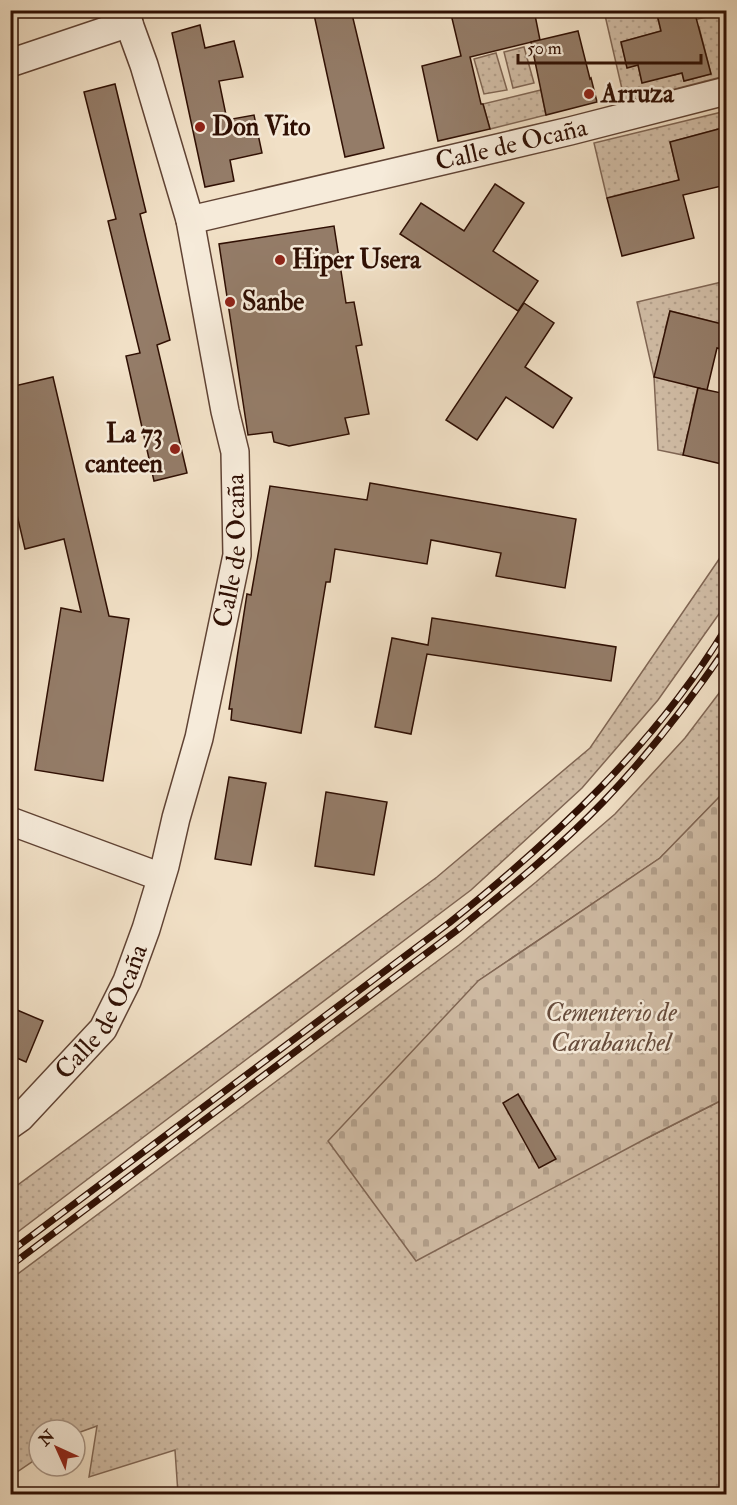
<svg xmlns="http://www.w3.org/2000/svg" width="737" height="1505" viewBox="0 0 737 1505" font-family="'IM FELL Double Pica',serif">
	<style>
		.grass { fill: url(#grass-dots); stroke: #806654; stroke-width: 1.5 }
		.cemetery { fill: url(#cemetery-stones); stroke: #806654; stroke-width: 1.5 }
		.building { fill: #947c68; stroke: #2f0f03; stroke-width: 1.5 }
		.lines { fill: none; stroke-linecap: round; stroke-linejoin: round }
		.minor-casing { stroke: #604334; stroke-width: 30 }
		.minor { stroke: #f6ebda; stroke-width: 27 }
		.rail-casing { stroke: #2f0f03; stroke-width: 7 }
		.rail { stroke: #f6ebda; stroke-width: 4.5; stroke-dasharray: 14; stroke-linecap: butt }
		.poi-dot { fill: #8f2418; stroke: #f6ebda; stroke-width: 2 }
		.labels { text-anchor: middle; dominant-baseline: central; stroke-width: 5; stroke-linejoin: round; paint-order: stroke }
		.poi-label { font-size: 26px; font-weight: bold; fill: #2f0f03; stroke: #f6ebda; text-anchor: start }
		.street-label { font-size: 26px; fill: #2f0f03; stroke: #f6ebda }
		.park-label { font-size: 26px; font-style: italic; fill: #674c3c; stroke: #f6ebda }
	</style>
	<defs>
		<pattern id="grass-dots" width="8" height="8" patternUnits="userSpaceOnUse" patternTransform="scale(1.5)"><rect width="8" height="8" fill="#d0bca5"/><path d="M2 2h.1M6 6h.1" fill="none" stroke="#b3a08c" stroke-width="1.8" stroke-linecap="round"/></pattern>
		<pattern id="cemetery-stones" width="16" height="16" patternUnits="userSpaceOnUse" patternTransform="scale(1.5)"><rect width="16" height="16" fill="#d0bca5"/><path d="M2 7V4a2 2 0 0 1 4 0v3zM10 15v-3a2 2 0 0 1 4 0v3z" fill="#b3a08c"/></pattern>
	</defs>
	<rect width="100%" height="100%" fill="#f1e0c6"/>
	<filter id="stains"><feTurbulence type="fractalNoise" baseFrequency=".00333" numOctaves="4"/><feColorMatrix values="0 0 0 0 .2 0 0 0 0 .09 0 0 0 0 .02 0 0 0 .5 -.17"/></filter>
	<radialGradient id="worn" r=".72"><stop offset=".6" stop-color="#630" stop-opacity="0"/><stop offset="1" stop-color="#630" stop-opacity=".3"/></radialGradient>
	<g class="grass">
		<path d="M 604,11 L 656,11 L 661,31 L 621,42 L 627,67 L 638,65 L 642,82 L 682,73 L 684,81 L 711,74 L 699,27 L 690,21 L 726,12 L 725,76 L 625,102 Z"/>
		<path d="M 524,47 L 534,83 L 513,88 L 504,52 Z"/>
		<path d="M 496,53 L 507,90 L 484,94 L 474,59 Z"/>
		<path d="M 541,90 L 546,115 L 490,129 L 483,104 Z"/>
		<path d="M 726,111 L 726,127 L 670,142 L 679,180 L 657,186 L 635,210 L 630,192 L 607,198 L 594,143 Z"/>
		<path d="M 726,281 L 726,325 L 670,311 L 665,330 L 683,334 L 698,387 L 692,413 L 708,417 L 688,432 L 683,455 L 658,450 L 654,377 L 637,302 Z"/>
		<path d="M 726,549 L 726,604 L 658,700 L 582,788 L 471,890 L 11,1237 L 11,1190 L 437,877 L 590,748 Z"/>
		<path d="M 726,684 L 726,790 L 660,858 L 478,981 L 647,1138 L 726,1098 L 726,1494 L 178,1494 L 175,1450 L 89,1477 L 97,1426 L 75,1434 L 75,1430 L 39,1430 L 39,1457 L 11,1476 L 11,1279 L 459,945 L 536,882 L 615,814 L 685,738 Z"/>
	</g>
	<path class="cemetery" d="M 726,790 L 726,1098 L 647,1138 L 416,1261 L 328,1141 L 478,981 L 660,858 Z"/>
	<g class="building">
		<path d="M 313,10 L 351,10 L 384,148 L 345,157 Z"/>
		<path d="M 450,10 L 534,10 L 540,40 L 470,57 L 481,104 L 483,104 L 490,129 L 438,141 L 422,66 L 461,56 Z"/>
		<path d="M 656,10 L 694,10 L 711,74 L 684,81 L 682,73 L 642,83 L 638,65 L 627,68 L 621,42 L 661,31 Z"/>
		<path d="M 200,25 L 205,48 L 234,41 L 243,77 L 219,81 L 227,120 L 254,115 L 262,153 L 230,160 L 234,181 L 205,187 L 172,33 Z"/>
		<path d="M 578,31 L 590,79 L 591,78 L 597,102 L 546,115 L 531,42 Z"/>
		<path d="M 115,84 L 146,212 L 140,214 L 170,340 L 157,345 L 187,473 L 154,481 L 126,356 L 140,353 L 108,221 L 116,219 L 84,92 Z"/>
		<path d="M 726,127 L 726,185 L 683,195 L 694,238 L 622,256 L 607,198 L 679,180 L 670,142 Z"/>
		<path d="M 495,184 L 524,203 L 493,251 L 538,281 L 518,311 L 400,234 L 421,203 L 464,231 Z"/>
		<path d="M 334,226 L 346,303 L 354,302 L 362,345 L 356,346 L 369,414 L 345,418 L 349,434 L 289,446 L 274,442 L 272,432 L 248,435 L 219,244 Z"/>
		<path d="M 524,303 L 554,323 L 525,367 L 572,398 L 553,428 L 506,397 L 477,440 L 446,420 Z"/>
		<path d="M 670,311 L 726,325 L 721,349 L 717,348 L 707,390 L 654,377 Z"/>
		<path d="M 53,377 L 109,616 L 129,619 L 103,781 L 35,770 L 61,608 L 81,612 L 64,539 L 25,549 L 10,485 L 10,387 Z"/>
		<path d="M 698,388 L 726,394 L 726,465 L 683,455 Z"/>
		<path d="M 370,483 L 576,519 L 565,588 L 496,576 L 501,553 L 431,540 L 427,564 L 335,549 L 330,582 L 326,582 L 301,733 L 231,720 L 232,709 L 229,709 L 247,594 L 251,595 L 270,486 L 367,500 Z"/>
		<path d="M 432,618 L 616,647 L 611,681 L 427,654 L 411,734 L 375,727 L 392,638 L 428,645 Z"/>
		<path d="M 229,777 L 266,783 L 251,865 L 215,859 Z"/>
		<path d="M 326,792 L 387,802 L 374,875 L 315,866 Z"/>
		<path d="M 10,1007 L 43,1021 L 26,1062 L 10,1055 Z"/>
		<path d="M 518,1094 L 556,1159 L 539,1168 L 503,1103 Z"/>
	</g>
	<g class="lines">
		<g class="minor-casing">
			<g id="minor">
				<path d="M 10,63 L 129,23"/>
				<path id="s1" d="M 190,220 L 570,131 L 726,91"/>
				<path d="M 10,821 L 161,877"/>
				<path id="s2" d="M 10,1125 L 20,1118 L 103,1029 L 127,981 L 146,929 L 165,866 L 176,818 L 199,738 L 237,555 L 235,452 L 225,411 L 190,220 L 144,65 L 124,10"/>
			</g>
		</g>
		<use href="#minor" class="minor"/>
		<g class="rail-casing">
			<g id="rail">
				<path d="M 10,1252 L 449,923 C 555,838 655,745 726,628"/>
				<path d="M 10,1266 L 456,931 C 507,890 558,849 604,801 C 649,754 689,702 726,648"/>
			</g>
		</g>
		<use href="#rail" class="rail"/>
	</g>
	<g class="poi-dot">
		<circle cx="589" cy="94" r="6"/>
		<circle cx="200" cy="127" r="6"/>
		<circle cx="280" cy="260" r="6"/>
		<circle cx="230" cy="302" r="6"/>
		<circle cx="175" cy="449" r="6"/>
	</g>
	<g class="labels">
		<g class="poi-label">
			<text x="601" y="94">Arruza</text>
			<text x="212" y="127">Don Vito</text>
			<text x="292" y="260">Hiper Usera</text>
			<text x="242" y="302">Sanbe</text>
			<text x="163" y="434" text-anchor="end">La 73<tspan x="163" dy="30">canteen</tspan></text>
		</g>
		<g class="street-label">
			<text stroke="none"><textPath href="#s1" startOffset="330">Calle de Ocaña</textPath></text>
			<text stroke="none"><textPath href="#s2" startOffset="632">Calle de Ocaña</textPath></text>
			<text stroke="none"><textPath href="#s2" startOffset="148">Calle de Ocaña</textPath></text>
		</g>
		<g class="park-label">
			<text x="611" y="1013">Cementerio de<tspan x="611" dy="30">Carabanchel</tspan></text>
		</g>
	</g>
	<rect width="737" height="1505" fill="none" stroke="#f1e0c6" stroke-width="36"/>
	<rect x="12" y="12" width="713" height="1481" fill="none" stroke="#2f0f03" stroke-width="3"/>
	<rect x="18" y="18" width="701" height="1469" fill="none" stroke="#2f0f03" stroke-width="1.5"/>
	<g transform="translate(57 1448) rotate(315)"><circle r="28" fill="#f6ebda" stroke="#a69384" stroke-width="1.5"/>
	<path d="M0-4.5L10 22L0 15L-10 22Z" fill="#8f2418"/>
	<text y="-9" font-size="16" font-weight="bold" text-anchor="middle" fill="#2f0f03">N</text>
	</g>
	<path d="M518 54v9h183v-9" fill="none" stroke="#2f0f03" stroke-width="3"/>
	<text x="527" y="54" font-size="18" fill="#2f0f03" stroke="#f6ebda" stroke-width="4.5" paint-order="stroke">50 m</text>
	<rect width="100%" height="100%" filter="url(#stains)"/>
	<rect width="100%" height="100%" fill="url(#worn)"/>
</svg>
